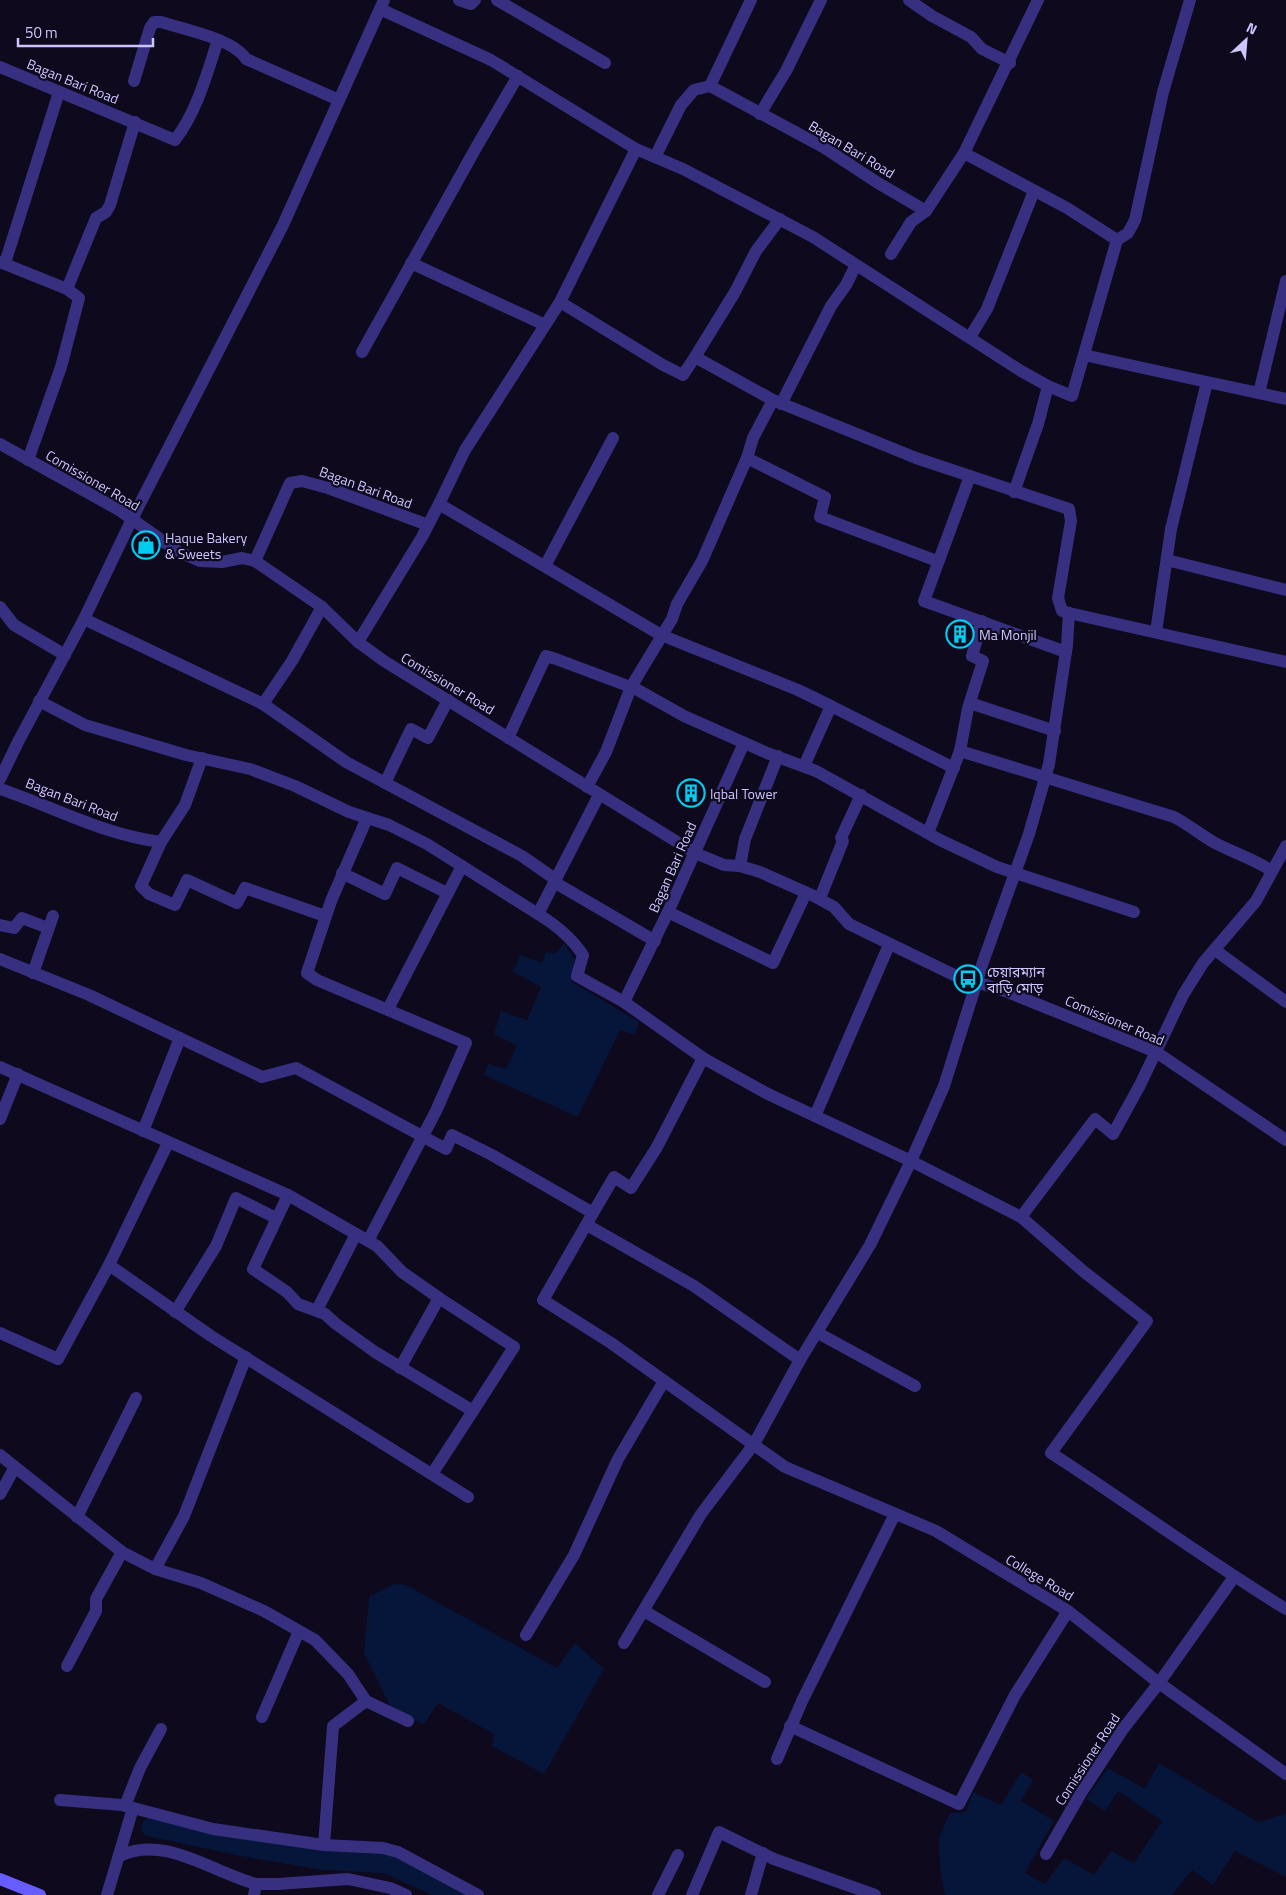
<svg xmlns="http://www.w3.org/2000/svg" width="1286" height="1895" viewBox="0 0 1286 1895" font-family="'Titillium Web','Noto Sans Bengali',sans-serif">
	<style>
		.water { fill: #05163a }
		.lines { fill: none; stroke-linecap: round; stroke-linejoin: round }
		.canal { stroke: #05163a; stroke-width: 19 }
		.minor { stroke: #373080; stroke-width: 12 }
		.tertiary { stroke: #373080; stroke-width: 12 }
		.secondary { stroke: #675cff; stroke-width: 12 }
		.labels { text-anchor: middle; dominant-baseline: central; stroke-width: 4.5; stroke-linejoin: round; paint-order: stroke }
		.street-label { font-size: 14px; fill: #cec5ff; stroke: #0e091c }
		.poi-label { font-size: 14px; fill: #cec5ff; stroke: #0e091c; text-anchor: start }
	</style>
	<rect width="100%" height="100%" fill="#0e091c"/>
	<g class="water">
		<path d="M 564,943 L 575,960 L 572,982 L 639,1022 L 635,1035 L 620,1030 L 578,1117 L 484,1075 L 488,1064 L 506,1069 L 517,1046 L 494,1034 L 501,1011 L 527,1020 L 541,987 L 513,972 L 520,955 L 542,963 L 546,952 L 555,954 Z"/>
		<path d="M 394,1584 L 406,1585 L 557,1668 L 575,1643 L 604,1669 L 544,1774 L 492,1746 L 494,1734 L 438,1703 L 424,1724 L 393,1712 L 364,1653 L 369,1597 Z"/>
		<path d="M 1159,1763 L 1258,1822 L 1286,1814 L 1286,1877 L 1235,1851 L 1213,1885 L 1192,1870 L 1172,1895 L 945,1895 L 940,1867 L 939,1838 L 950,1813 L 966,1812 L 973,1792 L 1001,1805 L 1021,1772 L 1033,1780 L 1021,1801 L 1054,1821 L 1025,1873 L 1045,1884 L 1064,1858 L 1094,1875 L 1111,1851 L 1134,1863 L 1162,1821 L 1118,1791 L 1105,1811 L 1086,1799 L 1108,1768 L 1145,1789 Z"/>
	</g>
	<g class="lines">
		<path class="canal" d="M 151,1827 L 239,1846 L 319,1860 L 387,1864 L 455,1895"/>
		<g class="minor">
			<path d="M 459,0 L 471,4 L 475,0"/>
			<path d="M 497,0 L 605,63"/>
			<path d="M 909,0 L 932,16 L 971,37 L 982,49 L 1010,63"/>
			<path d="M 380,9 L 491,60 L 636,149 L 683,169 L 813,237 L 1021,371 L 1048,386 L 1072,396 L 1117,240 L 1128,233 L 1135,220 L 1163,92 L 1190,0"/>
			<path d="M 0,67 L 175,140 C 197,112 207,73 218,40"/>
			<path d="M 134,81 L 150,28 L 154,22 L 161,22 C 183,29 234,39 246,59 L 339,100"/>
			<path d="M 710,86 L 823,147 L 878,183 L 926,211"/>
			<path d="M 760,114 L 786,71 L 821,0"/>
			<path d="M 964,153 L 1038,0"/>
			<path d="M 655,157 L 681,105 L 694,90 L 710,86 L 751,0"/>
			<path d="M 891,254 L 911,222 L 926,211 L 964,153 L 1067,208 L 1117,240"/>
			<path d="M 0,262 L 67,289 L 79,298 L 61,367 L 28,460"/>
			<path d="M 5,263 L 59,92"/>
			<path d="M 411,263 L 545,325"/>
			<path d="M 67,289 L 96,218 L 106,212 L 110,205 L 135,122"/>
			<path d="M 560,302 L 636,149"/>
			<path d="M 970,337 L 987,309 L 1034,191"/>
			<path d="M 362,352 L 477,146 L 518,76"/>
			<path d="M 1084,355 L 1207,382 L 1171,529 L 1156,632"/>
			<path d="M 695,357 L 735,292 L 756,251 L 780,219"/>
			<path d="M 1207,382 L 1286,399"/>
			<path d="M 1259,393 L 1286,281"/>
			<path d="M 781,404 L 831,306 L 846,285 L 856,265"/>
			<path d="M 970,476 L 924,601 L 1066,652"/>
			<path d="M 1014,492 L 1038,424 L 1048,386"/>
			<path d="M 439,504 L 465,450 L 560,302 L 663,365 L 683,375 L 695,357 L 773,400 L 753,438 L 747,458"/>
			<path d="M 1167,560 L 1286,590"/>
			<path d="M 255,561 L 290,483 L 302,481 L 328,488 L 428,525"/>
			<path d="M 545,566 L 613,438"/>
			<path d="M 0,607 L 14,625 L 65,655"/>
			<path d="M 1069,613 L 1286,662"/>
			<path d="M 84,619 L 263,704 L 292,661 L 322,607"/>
			<path d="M 358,642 L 422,537 L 439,504 L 661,635 L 798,690 L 831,706"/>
			<path d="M 39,701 L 85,725 L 186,755 L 250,769 L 295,786 L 349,812 L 389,825 L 427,844 L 538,914 L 599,795"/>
			<path d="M 970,703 L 1055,731"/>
			<path d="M 263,704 L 346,762 L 522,856 L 555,879"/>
			<path d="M 508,738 L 546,656 L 556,659 L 636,689 L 684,716 L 767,753 L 816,771 L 940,840 L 997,867 L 1134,912"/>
			<path d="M 960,751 L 1174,817 C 1189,825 1201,835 1215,843 C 1234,853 1254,859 1272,871"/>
			<path d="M 804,766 L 831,706 L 954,768"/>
			<path d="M 0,779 L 19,740 L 84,619 L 132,519 L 283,225 L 384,0"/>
			<path d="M 385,783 L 411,729 L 428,738 L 448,700"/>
			<path d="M 587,787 L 606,752 L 631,687 L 672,619 L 677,604 L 702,561 L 747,458 L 825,497 L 820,517 L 937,561"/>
			<path d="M 0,789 C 54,807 104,835 161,842 L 141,886 L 149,894 L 175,905 L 187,880 L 237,903 L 245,888 L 325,916"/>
			<path d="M 367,818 L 331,901 L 307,973 L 317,980 L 466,1043 L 436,1111 L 368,1241"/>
			<path d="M 928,833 L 960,751 L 968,708 L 983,661 L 972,656 L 982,621"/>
			<path d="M 161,842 L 185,805 L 202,758"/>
			<path d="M 1286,846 L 1256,901 L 1203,963 L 1183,995 L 1140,1085 L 1113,1134 L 1095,1119 L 1021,1217 L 1083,1271 L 1147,1321 L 1051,1453 C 1130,1504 1206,1560 1286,1609"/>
			<path d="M 740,866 L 745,839 L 778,756"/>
			<path d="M 342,873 L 385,894 L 397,868 L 447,893"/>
			<path d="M 554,882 L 655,941"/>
			<path d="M 820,898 L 843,841 L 841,838 L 861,795"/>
			<path d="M 668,912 L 773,963 L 806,893"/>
			<path d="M 538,914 C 556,925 571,937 583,955 L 577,976 L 624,1002 L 703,1058 L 768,1094 L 911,1161 L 1021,1217"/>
			<path d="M 0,925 L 14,928 L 22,918 L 48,928"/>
			<path d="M 1215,950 L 1286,1002"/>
			<path d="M 0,959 L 89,995 L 262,1077 L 296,1068 L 446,1149 L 452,1135 L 492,1155 L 593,1213 L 543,1300 L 611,1343 L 785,1467 L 936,1531 L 1068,1611 L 1159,1683 L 1286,1774"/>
			<path d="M 33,973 L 53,916"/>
			<path d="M 624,1002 L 668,912 L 744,743"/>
			<path d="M 388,1009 L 462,866"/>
			<path d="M 0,1067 L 288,1195 L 253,1269 L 287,1292 L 298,1304 L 325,1314 L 336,1324 L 375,1352 L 473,1411 L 432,1474"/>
			<path d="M 815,1116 L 889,945"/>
			<path d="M 0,1119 L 18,1074"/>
			<path d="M 143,1131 L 180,1038"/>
			<path d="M 288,1195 L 377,1246 L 402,1272 L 439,1298 L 400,1368"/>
			<path d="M 593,1213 L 614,1177 L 631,1188 L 657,1147 L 703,1058"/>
			<path d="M 587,1225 L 694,1286 L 800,1360"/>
			<path d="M 109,1265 L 168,1143"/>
			<path d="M 439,1298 L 514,1347 L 473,1411"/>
			<path d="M 317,1310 L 356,1234"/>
			<path d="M 175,1312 L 216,1246 L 236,1198 L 276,1218"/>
			<path d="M 0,1333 L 58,1359 L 109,1265 L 211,1336 L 468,1497"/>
			<path d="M 818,1333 L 915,1386"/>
			<path d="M 0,1455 L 15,1467"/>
			<path d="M 0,1494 L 15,1467 L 122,1552 L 155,1569 L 201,1583 L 264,1611 L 315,1640 L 348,1674 L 366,1701 L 408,1721"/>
			<path d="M 77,1517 L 136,1398"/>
			<path d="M 155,1569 L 184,1516 L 246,1357"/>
			<path d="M 644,1611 L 765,1682"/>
			<path d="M 526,1635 L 574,1555 L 618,1459 L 664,1381"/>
			<path d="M 624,1643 L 701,1514 L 754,1444 L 800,1360 L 870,1245 L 911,1161 L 944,1086 L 983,962 L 1029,834 L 1049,764 L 1067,645 L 1069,613 L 1062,611 L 1058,598 L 1071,521 L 1069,509 L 916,458 L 773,400"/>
			<path d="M 67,1666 L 96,1611 L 96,1599 L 122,1552"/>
			<path d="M 262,1717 L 299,1631"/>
			<path d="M 790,1726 L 959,1804 L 1015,1695 L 1068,1611"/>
			<path d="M 777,1759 L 802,1701 L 895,1514"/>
			<path d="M 60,1800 L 122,1805 L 213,1829 L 324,1845 L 333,1726 L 366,1701"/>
			<path d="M 125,1806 L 140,1768 L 161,1729"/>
			<path d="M 324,1845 L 383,1848 L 398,1852 L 478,1895"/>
			<path d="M 1046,1854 L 1081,1793 L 1123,1729 L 1159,1683 L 1234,1577"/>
			<path d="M 120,1856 C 164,1834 213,1873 256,1884"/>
			<path d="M 107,1895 L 133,1808"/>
			<path d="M 254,1895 L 256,1884 L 278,1884 L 348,1879 L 390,1888 L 406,1895"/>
			<path d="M 658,1895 L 678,1855"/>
			<path d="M 692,1895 L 719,1832 L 774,1859 L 875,1895"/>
			<path d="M 751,1895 L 763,1853"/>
		</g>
		<path class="tertiary" d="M 0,444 L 119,510 L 177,551 L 200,561 L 222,562 L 242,558 L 255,561 L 322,607 L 358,642 L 384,661 L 695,853 L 724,865 L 740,866 L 760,872 L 814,896 L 834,907 L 849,924 L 954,975 L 1005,991 L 1156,1052 L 1286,1140"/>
		<path class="secondary" d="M 0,1879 L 40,1895"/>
	</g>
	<defs>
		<g id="shop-ring" transform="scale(1.4375)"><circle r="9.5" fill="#0e091c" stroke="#00cdf0" stroke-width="1.5"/><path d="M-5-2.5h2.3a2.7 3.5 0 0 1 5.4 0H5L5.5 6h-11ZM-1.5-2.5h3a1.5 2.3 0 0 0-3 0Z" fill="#00cdf0"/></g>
		<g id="building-ring" transform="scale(1.4375)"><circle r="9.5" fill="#0e091c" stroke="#00cdf0" stroke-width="1.5"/><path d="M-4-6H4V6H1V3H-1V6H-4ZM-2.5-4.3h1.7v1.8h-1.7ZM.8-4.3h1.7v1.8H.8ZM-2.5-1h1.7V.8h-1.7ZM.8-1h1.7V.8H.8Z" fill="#00cdf0"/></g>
		<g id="bus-ring" transform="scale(1.4375)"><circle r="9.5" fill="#0e091c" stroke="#00cdf0" stroke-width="1.5"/><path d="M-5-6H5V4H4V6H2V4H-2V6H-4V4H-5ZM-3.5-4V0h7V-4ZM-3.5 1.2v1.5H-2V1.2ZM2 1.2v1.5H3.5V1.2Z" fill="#00cdf0"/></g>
	</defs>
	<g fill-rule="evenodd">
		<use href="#shop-ring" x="146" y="545"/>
		<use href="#building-ring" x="960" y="634"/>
		<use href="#building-ring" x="691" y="793"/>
		<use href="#bus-ring" x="968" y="979"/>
	</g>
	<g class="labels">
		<g class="street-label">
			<text transform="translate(73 81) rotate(22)">Bagan Bari Road</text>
			<text transform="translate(852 149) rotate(31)">Bagan Bari Road</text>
			<text transform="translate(93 480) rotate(30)">Comissioner Road</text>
			<text transform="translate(366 487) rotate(20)">Bagan Bari Road</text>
			<text transform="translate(448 683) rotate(31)">Comissioner Road</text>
			<text transform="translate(72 799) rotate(21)">Bagan Bari Road</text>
			<text transform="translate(672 867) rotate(-66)">Bagan Bari Road</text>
			<text transform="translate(1115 1020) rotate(23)">Comissioner Road</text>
			<text transform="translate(1040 1577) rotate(31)">College Road</text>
			<text transform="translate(1087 1759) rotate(-57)">Comissioner Road</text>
		</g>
		<g class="poi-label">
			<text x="165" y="537">Haque Bakery<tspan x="165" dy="16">&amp; Sweets</tspan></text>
			<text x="979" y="634">Ma Monjil</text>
			<text x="710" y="793">Iqbal Tower</text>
			<text x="987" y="971">চেয়ারম্যান<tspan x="987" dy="16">বাড়ি মোড়</tspan></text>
		</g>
	</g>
	<g transform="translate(1246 40) rotate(26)" stroke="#0e091c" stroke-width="4" paint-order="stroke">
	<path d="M0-4L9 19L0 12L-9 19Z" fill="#cec5ff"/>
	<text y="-8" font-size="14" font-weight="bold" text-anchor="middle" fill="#cec5ff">N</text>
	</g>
	<path d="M18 38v8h135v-8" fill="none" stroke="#cec5ff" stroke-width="2.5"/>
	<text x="25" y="38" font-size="15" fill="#cec5ff" stroke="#0e091c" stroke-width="4" paint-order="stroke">50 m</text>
</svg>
